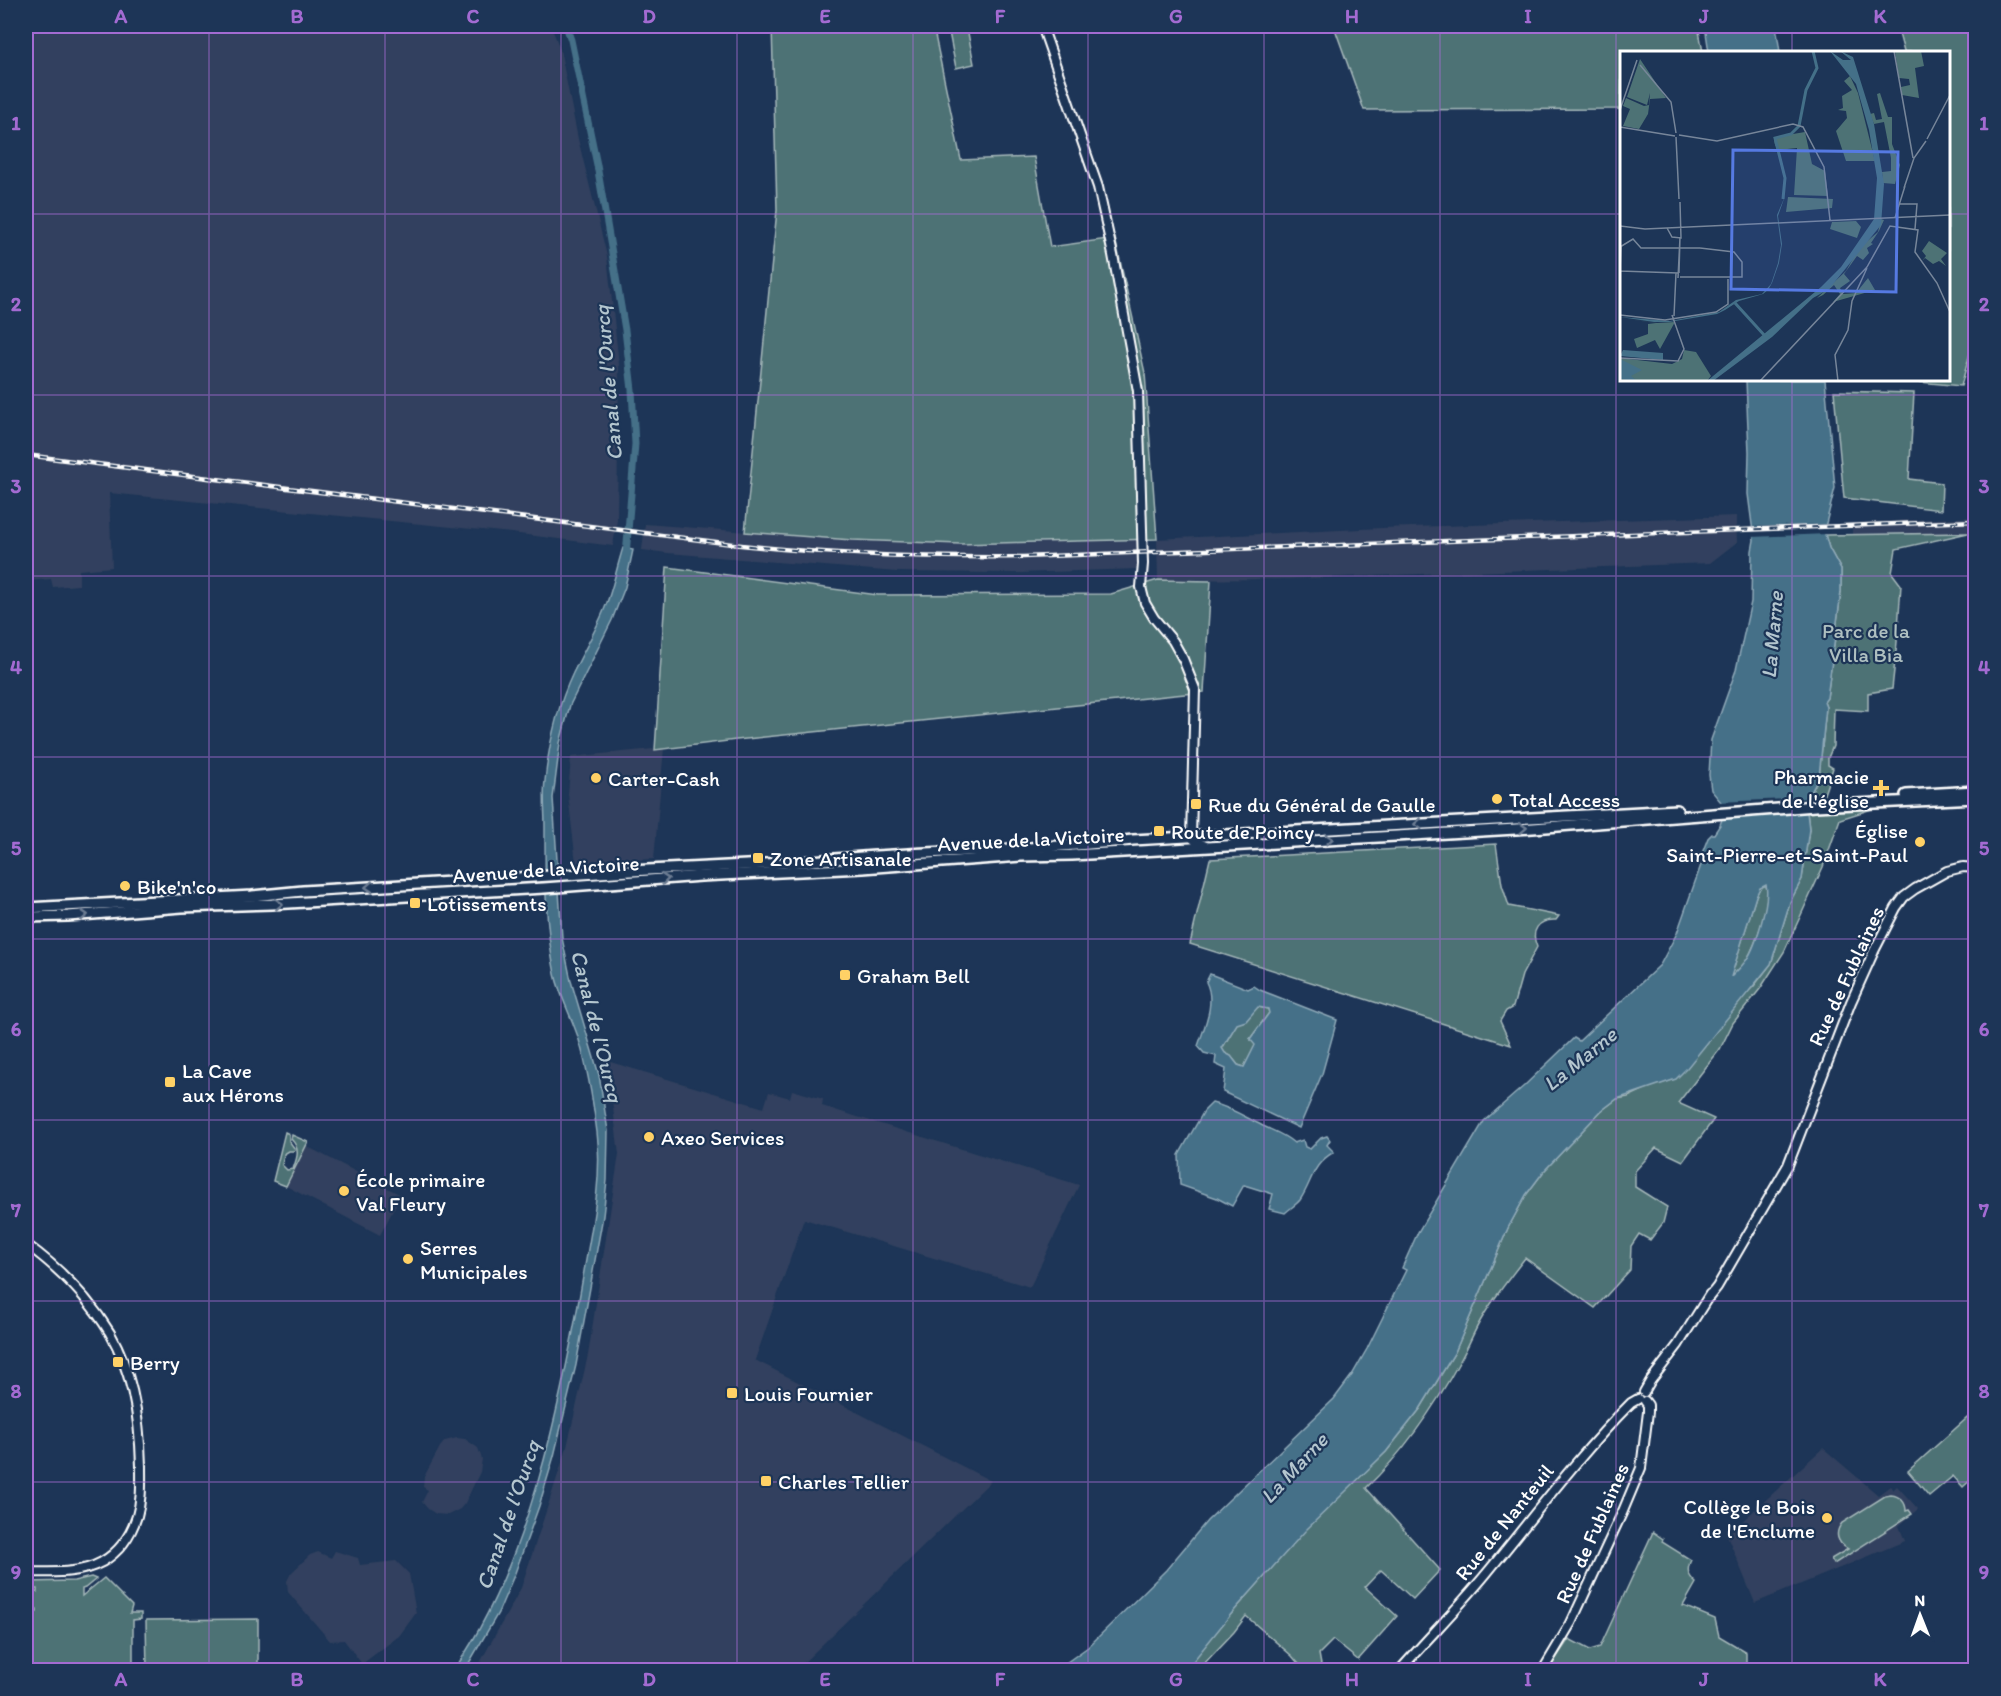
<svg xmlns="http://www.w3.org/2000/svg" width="2001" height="1696" viewBox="0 0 2001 1696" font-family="Itim,sans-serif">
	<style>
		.built { fill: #32415e }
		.green { fill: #4d7275; stroke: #a6b8ba; stroke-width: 1.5 }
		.water { fill: #447088; stroke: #8fa9b8; stroke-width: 1.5; fill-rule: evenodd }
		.pier { fill: #1d3557 }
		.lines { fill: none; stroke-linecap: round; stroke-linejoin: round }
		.canal { stroke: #447088; stroke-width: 7 }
		.tertiary-casing { stroke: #fff; stroke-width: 12 }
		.secondary-casing { stroke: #fff; stroke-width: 13 }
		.primary-casing { stroke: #fff; stroke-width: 14 }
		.tertiary { stroke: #1d3557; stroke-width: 8 }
		.secondary { stroke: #1d3557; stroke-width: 8 }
		.primary { stroke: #1d3557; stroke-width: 9 }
		.rail-casing { stroke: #fff; stroke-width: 4.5 }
		.rail { stroke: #1d3557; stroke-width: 2; stroke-dasharray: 7; stroke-linecap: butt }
		.oneway { stroke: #6c7c92 }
		.grid { fill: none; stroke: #a36bd2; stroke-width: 1.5; stroke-opacity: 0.55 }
		.poi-dot { fill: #ffd166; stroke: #1d3557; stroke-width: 2 }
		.labels { text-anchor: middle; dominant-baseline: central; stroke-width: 4.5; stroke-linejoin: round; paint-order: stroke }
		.park-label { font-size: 21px; fill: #afc0c1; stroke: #1d3557 }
		.poi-label { font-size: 21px; fill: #fff; stroke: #1d3557; text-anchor: start }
		.street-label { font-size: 21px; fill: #fff; stroke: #1d3557 }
		.water-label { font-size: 22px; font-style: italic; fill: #b4c6cf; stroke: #1d3557 }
		.inset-river { fill: none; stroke: #447088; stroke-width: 3 }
		.inset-road { fill: none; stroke: #77869a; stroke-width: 1.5 }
		.view { fill: #567ae2; fill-opacity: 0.15; stroke: #567ae2; stroke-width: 3 }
		.inset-edge { fill: none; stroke: #fff; stroke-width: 3 }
		.neatline { fill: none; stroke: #a36bd2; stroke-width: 2 }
		.grid-label { font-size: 20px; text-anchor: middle; font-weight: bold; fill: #a36bd2 }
	</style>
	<rect width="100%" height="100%" fill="#1d3557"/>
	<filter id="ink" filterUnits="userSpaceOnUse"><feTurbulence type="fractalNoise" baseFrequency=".0167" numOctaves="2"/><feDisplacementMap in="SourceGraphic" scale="12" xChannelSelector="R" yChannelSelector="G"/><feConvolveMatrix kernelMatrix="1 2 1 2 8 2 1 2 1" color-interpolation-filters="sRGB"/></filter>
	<g filter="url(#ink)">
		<g class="built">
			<path d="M 26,26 L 551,26 L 560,49 L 578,139 L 607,256 L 619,365 L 617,520 L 613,546 L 512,533 L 109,493 L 112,567 L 79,570 L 79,585 L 53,587 L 51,579 L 26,581 Z"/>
			<path d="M 1736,516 L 1737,542 L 1710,563 L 1288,579 L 1158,580 L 1157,539 L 1382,528 Z"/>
			<path d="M 1975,517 L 1975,533 L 1852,534 L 1852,523 Z"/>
			<path d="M 645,524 L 852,540 L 960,544 L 1137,540 L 1137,569 L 1017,573 L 897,572 L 668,553 L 642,550 Z"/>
			<path d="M 664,748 L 654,859 L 576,863 L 568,794 L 571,757 Z"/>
			<path d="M 607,1061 L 764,1108 L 769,1092 L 790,1098 L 792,1090 L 823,1099 L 822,1106 L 1079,1185 L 1030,1287 L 804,1219 L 755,1360 L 991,1481 L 796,1670 L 476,1670 L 521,1588 L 567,1447 L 588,1355 L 619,1154 Z"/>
			<path d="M 306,1146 L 401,1195 L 380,1235 L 286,1186 Z"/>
			<path d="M 457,1438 L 465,1439 L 478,1448 L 482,1459 L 480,1472 L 465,1503 L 460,1509 L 448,1515 L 436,1514 L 428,1509 L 422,1502 L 428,1490 L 423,1487 L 424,1477 L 440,1447 L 445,1441 Z"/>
			<path d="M 1823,1448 L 1878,1495 L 1890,1486 L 1893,1490 L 1897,1486 L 1918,1509 L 1899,1526 L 1905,1541 L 1755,1603 L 1727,1535 Z"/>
			<path d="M 335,1551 L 358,1558 L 360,1565 L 396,1561 L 409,1574 L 416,1613 L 399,1636 L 362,1664 L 344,1640 L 330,1641 L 288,1592 L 287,1581 L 291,1573 L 310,1555 L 318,1552 L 331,1558 Z"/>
		</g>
		<g class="green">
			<path d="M 772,26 L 933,26 L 961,160 L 1034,157 L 1050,247 L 1115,238 L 1145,373 L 1157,539 L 960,544 L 852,540 L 745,532 L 777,210 Z"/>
			<path d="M 1334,26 L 1698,26 L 1703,52 L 1622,52 L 1621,109 L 1364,110 Z"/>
			<path d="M 1897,26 L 1975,26 L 1976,331 L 1961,386 L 1898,380 L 1948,380 L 1948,52 L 1904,52 Z"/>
			<path d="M 967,28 L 974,64 L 956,68 L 949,32 Z"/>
			<path d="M 1834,391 L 1914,393 L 1909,479 L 1942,483 L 1941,510 L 1844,498 Z"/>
			<path d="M 1968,533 L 1896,549 L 1892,573 L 1901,585 L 1897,642 L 1892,689 L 1868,693 L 1868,711 L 1834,709 L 1833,746 L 1828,758 L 1828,765 L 1833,768 L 1823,797 L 1808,798 L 1819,777 L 1826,707 L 1824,702 L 1827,698 L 1841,592 L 1841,570 L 1829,548 L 1825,535 Z"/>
			<path d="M 667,567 L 878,595 L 1111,594 L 1158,580 L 1211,581 L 1204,692 L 736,740 L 655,750 Z"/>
			<path d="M 1872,807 L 1872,809 L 1840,819 L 1823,867 L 1784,952 L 1760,989 L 1733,1023 L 1720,1049 L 1678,1103 L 1714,1119 L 1683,1161 L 1656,1148 L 1635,1171 L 1635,1187 L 1667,1207 L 1663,1223 L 1650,1240 L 1639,1234 L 1631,1246 L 1630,1270 L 1595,1308 L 1525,1258 C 1510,1277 1495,1296 1482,1318 C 1474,1331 1469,1345 1461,1359 C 1436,1405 1404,1452 1366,1488 L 1440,1570 L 1413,1599 L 1381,1570 L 1365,1587 L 1397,1616 L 1358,1660 L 1333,1640 L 1319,1654 L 1322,1670 L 1304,1670 L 1292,1656 L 1246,1616 L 1234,1632 L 1198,1670 L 1184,1670 L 1232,1613 L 1306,1529 L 1386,1452 L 1420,1409 L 1455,1352 L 1508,1228 L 1526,1195 L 1544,1171 L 1601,1111 L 1617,1099 L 1628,1097 L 1647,1088 L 1754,986 L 1771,964 L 1790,902 L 1802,879 L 1809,829 L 1807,812 Z"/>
			<path d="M 1540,821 L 1540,824 L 1209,844 L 1209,842 L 1249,840 L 1290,834 Z"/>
			<path d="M 1496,844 L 1502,885 L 1509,906 L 1559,916 L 1556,920 C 1538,919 1530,931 1537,947 L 1522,975 L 1513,1007 L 1506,1011 L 1500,1021 L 1511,1045 L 1190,944 L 1210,859 Z"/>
			<path d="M 628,876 L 468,889 L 370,895 L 369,890 Z"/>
			<path d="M 1766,885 C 1771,904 1756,944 1746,961 C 1742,967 1735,973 1730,979 L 1756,896 L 1760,888 Z"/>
			<path d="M 1258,1007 L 1268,1009 L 1269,1013 L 1250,1039 L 1256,1045 L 1244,1067 L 1238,1065 L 1231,1056 L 1225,1053 L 1222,1049 L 1237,1023 Z"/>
			<path d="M 285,1132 L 289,1134 L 289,1141 L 295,1149 L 294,1151 L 289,1151 L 284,1154 L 282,1165 L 287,1170 L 293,1169 C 297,1158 301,1149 291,1139 L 292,1135 L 308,1142 L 286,1186 L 273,1181 Z"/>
			<path d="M 1975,1411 L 1975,1476 L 1963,1487 L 1953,1476 L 1929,1496 L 1908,1471 Z"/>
			<path d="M 1891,1495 C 1900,1496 1906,1502 1906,1511 L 1909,1510 L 1912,1514 L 1834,1564 L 1831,1559 L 1848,1549 C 1837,1543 1834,1533 1842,1523 L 1885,1496 Z"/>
			<path d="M 1653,1532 L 1663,1539 L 1662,1542 L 1691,1560 C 1686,1570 1688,1576 1696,1583 L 1683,1606 L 1715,1619 L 1719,1636 L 1746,1652 L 1746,1667 L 1733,1670 L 1548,1670 L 1569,1639 L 1590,1650 L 1600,1647 Z"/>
			<path d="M 91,1577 L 96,1579 L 85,1588 L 82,1589 L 82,1596 L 104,1578 L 132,1606 L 130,1613 L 141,1613 L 141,1619 L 133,1620 L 133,1670 L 26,1670 L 26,1613 L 37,1612 L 37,1609 L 26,1609 L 26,1593 L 37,1592 L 37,1589 L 26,1589 L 26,1582 L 74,1581 Z"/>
			<path d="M 258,1619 L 258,1670 L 147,1670 L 146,1620 Z"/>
		</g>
		<g class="water">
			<path d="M 1705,26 L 1776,26 L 1780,52 L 1709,52 Z"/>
			<path d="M 1746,380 L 1825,380 L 1835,488 L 1824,531 L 1829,548 L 1841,570 L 1841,592 L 1827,698 L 1824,702 L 1826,707 L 1819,777 L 1808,798 L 1807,812 L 1809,829 L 1802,879 L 1790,902 L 1771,964 L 1687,1068 L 1676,1079 L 1617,1099 L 1601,1111 L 1544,1171 L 1526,1195 L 1508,1228 L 1455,1352 L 1420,1409 L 1386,1452 L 1306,1530 L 1232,1613 L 1190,1665 L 1184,1670 L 1056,1670 L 1088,1647 L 1166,1570 L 1207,1521 L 1334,1399 L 1352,1375 L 1367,1349 L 1406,1270 L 1402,1268 L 1418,1232 L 1484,1121 L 1524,1086 L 1574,1038 L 1579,1041 L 1660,965 L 1677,933 L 1701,865 L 1699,861 L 1708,838 L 1712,834 L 1714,834 L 1720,825 L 1723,816 L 1721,802 L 1711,790 L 1709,775 L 1711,740 L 1736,670 L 1751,602 L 1752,551 L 1754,540 L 1748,494 L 1749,452 ZM 1766,885 C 1770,901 1755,951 1744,963 C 1740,968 1735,973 1731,977 L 1756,896 L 1760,888 Z"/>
			<path d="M 623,548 L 633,550 L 625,587 L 612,620 L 570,705 L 560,743 L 553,798 L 562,938 L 571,981 L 599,1075 L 608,1131 L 607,1180 L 603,1216 L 576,1365 L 554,1456 L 539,1506 L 515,1573 L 498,1613 L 465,1670 L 454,1670 C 528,1564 561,1404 583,1277 C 591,1230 603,1180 597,1132 C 593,1101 588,1070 579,1040 C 572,1017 560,997 555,974 C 545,926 545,876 545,827 C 545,812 543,796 545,781 C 549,743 557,707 573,673 C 583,652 595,632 604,610 C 613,590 616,569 623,548 Z"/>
			<path d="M 1210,974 L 1248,989 L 1254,986 L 1260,990 L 1337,1020 L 1322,1074 L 1299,1128 L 1223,1092 L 1226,1069 L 1215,1064 L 1216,1056 L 1204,1053 L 1198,1046 C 1205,1025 1216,1002 1206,982 ZM 1258,1007 L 1268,1009 L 1269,1013 L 1250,1039 L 1255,1045 L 1244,1067 L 1238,1065 L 1231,1056 L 1225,1053 L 1222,1048 L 1237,1024 L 1246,1021 Z"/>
			<path d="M 1212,1103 C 1230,1107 1245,1117 1261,1125 C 1273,1131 1284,1134 1294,1143 L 1303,1140 L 1305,1147 L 1310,1149 L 1321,1138 L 1327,1136 L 1330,1140 L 1327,1145 L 1334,1152 C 1311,1165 1313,1181 1300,1200 C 1296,1205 1289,1209 1285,1213 L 1269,1209 L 1273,1194 L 1244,1185 L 1232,1206 L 1217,1198 L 1180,1185 L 1179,1155 L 1204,1111 Z"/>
		</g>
		<g class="pier">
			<path d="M 1829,524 L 1828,534 L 1751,537 L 1750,527 Z"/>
			<path d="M 1812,798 L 1810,811 L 1720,817 L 1718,802 Z"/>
		</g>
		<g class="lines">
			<path class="canal" d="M 566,26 L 571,40 L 597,165 L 625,330 L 632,390 L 635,444 L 626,556"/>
			<g class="tertiary-casing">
				<g id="tertiary">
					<path d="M 1042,26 L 1098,187 L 1113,255 L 1138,391 L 1143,564 L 1141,587 L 1145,603 L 1154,618 L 1173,641 L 1183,659 L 1195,689 L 1191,837 L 1198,843 L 1206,846"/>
					<path d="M 26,1244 C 59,1268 88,1297 110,1333 C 133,1373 140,1420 141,1466 C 141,1483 142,1499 137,1516 C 131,1535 119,1552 102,1562 C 78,1575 51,1572 26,1572"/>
					<path d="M 1709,1297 L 1717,1287 L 1788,1165 L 1851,1002 L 1874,951 L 1896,908 L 1904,897 L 1915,889 L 1947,871 L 1963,867 L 1976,868"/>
					<path d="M 1644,1392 L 1651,1380 L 1678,1345 L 1710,1294"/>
					<path d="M 1400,1670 C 1428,1638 1458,1608 1486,1574 C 1534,1516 1577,1457 1631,1403 L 1638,1399"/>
					<path d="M 1543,1670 L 1571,1623 L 1623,1511 L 1641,1468 L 1648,1412 L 1648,1405 L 1645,1401"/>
				</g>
			</g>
			<g class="secondary-casing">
				<path id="secondary" d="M 1972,795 L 1976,775"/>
			</g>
			<g class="primary-casing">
				<g id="primary">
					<path d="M 1906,795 L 1976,791"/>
					<path d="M 26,908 L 252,896 L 303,891 L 648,870 L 803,862 C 913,850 1023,852 1133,840 L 1677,810"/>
					<path d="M 26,917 L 68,916 L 182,907 L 272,904 L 544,888 L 701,876 L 863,868 L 1021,856 L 1072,855 L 1533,828 L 1815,806 L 1976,798"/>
				</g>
			</g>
			<use href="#tertiary" class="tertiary"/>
			<use href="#secondary" class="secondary"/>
			<use href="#primary" class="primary"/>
			<g class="rail-casing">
				<path id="rail" d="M 26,455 L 732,544 C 829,555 925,558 1023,557 L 1976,521"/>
			</g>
			<use href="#rail" class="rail"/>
		</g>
		<defs><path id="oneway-chevron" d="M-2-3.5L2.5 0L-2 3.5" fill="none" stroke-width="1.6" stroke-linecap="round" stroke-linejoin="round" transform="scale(1.5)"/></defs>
		<g class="oneway">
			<use href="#oneway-chevron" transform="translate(1418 824) rotate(177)"/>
			<use href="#oneway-chevron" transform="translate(1523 828) rotate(-3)"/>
			<use href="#oneway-chevron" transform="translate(1329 839) rotate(-4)"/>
			<use href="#oneway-chevron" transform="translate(665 879) rotate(-6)"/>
			<use href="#oneway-chevron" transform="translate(369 887) rotate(177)"/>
			<use href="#oneway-chevron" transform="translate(279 904) rotate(-3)"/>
			<use href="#oneway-chevron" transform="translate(84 915) rotate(-3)"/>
		</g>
	</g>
	<path class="grid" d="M 209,26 L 209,1670M 385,26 L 385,1670M 561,26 L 561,1670M 737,26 L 737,1670M 913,26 L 913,1670M 1088,26 L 1088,1670M 1264,26 L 1264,1670M 1440,26 L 1440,1670M 1616,26 L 1616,1670M 1792,26 L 1792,52M 26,214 L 1622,214M 1948,214 L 1976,214M 1792,380 L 1792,1670M 26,395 L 1976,395M 26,576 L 1976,576M 26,757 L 1976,757M 26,939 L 1976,939M 26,1120 L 1976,1120M 26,1301 L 1976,1301M 26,1482 L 1976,1482"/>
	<g class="poi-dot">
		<circle cx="596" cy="778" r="6"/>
		<path d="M1878 779h6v6h6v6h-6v6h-6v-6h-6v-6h6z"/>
		<circle cx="1497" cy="799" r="6"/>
		<rect x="1190" y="798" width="12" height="12" rx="3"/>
		<rect x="1153" y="825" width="12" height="12" rx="3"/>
		<circle cx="1920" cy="842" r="6"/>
		<rect x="752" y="852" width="12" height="12" rx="3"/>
		<circle cx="125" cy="886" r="6"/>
		<rect x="409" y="897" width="12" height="12" rx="3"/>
		<rect x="839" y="969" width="12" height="12" rx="3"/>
		<rect x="164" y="1076" width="12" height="12" rx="3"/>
		<circle cx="649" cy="1137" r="6"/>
		<circle cx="344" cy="1191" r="6"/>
		<circle cx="408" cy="1259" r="6"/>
		<rect x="112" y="1356" width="12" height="12" rx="3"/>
		<rect x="726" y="1387" width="12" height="12" rx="3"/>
		<rect x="760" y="1475" width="12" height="12" rx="3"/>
		<circle cx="1827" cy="1518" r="6"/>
	</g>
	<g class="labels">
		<g class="park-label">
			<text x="1866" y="630">Parc de la<tspan x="1866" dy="24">Villa Bia</tspan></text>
		</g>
		<g class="poi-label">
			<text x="1869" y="776" text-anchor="end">Pharmacie<tspan x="1869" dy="24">de l'église</tspan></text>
			<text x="608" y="778">Carter-Cash</text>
			<text x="1509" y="799">Total Access</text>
			<text x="1208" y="804">Rue du Général de Gaulle</text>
			<text x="1908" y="830" text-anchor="end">Église<tspan x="1908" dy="24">Saint-Pierre-et-Saint-Paul</tspan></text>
			<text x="1171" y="831">Route de Poincy</text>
			<text x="770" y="858">Zone Artisanale</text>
			<text x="137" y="886">Bike'n'co</text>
			<text x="427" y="903">Lotissements</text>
			<text x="857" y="975">Graham Bell</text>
			<text x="182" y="1070">La Cave<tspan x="182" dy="24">aux Hérons</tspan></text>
			<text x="661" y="1137">Axeo Services</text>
			<text x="356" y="1179">École primaire<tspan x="356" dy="24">Val Fleury</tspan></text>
			<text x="420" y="1247">Serres<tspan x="420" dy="24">Municipales</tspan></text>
			<text x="130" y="1362">Berry</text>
			<text x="744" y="1393">Louis Fournier</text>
			<text x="778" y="1481">Charles Tellier</text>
			<text x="1815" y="1506" text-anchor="end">Collège le Bois<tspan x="1815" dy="24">de l'Enclume</tspan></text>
		</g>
		<g class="street-label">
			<text transform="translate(1031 839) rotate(-3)">Avenue de la Victoire</text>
			<text transform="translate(546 869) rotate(-4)">Avenue de la Victoire</text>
			<text transform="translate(1846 976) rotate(-65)">Rue de Fublaines</text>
			<text transform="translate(1504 1522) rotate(-51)">Rue de Nanteuil</text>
			<text transform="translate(1592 1533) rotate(-66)">Rue de Fublaines</text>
		</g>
		<g class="water-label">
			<text transform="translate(608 383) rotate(-95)">Canal de l'Ourcq</text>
			<text transform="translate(1772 635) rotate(-85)">La Marne</text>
			<text transform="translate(597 1026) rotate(76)">Canal de l'Ourcq</text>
			<text transform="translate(1580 1059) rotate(-39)">La Marne</text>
			<text transform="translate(1294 1468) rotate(-47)">La Marne</text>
			<text transform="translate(508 1515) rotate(-71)">Canal de l'Ourcq</text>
		</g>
	</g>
	<g transform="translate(1620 51)">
		<rect width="330" height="330" fill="#1d3557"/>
		<path d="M 275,0 L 301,0 L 304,15 L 295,17 L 299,47 L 282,44 L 281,36 L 290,34 L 289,28 L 279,27 ZM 20,8 L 46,47 L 30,48 L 28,63 L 19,78 L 3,75 L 10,58 L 3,55 L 6,47 L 24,55 L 29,54 L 30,42 L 27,54 L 7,46 ZM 230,25 L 238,42 L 255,110 L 226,110 L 216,80 L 227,67 L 226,60 L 218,59 L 223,57 L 222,45 L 232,39 L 224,30 ZM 260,42 L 268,66 L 272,66 L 272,93 L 280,114 L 275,133 L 263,132 L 262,121 L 271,120 L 271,107 L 264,71 L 254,73 L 250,63 L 254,62 L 256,69 L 262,68 L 257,43 ZM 185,81 L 192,113 L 205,120 L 208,145 L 174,144 L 177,97 L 158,99 L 155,94 L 154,89 L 161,85 ZM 168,146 L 213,148 L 212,157 L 166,161 ZM 261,168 L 264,169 L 259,180 L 251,192 L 253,193 L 247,197 L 249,202 L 243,209 L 237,205 L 224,223 L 230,230 L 220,237 L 223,243 L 236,242 L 248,227 L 255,239 L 213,251 L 220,243 L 214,234 L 203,244 L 197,247 L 226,220 L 239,197 L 258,181 ZM 236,170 L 241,176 L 237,187 L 210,178 L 212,171 ZM 309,190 L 327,202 L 321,208 L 326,215 L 319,210 L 313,213 L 305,207 L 302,210 L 306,205 L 302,200 ZM 0,267 L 37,272 L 55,271 L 40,298 L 35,289 L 17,297 L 14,288 L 28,283 L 28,273 L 36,272 ZM 64,299 L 76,301 L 91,325 L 87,330 L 0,330 L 0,307 L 52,313 L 62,308 Z" fill="#4d7275"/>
		<path d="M 210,0 L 223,9 L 231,9 L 220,0 L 233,6 L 254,73 L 264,133 L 261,174 L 209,238 L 193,247 L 152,286 L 93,330 L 87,330 L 201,236 L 221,216 L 254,168 L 257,127 L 249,79 L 236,33 ZM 165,145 L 158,165 L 162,193 L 159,212 L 152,232 L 148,239 L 143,243 L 119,250 L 105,259 L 97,263 L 49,271 L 34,271 L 0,266 L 50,270 L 99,261 L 116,249 L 142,243 L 151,233 L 158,212 L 161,194 L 157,164 ZM 3,299 L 43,302 L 43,309 L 0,305 ZM 0,308 L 22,319 L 11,325 L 17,330 L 0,328 Z" fill="#447088"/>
		<path class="inset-river" d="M 163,148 L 165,127 L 155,87 L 171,83 L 179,75 L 186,39 L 197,17 L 193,0M 115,252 L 145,285"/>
		<path class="inset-road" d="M 274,0 L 293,107M 20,14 L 51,51 L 56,82M 0,59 L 17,9M 0,76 L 55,85M 59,84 L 97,90 L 173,73 L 183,76 L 204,116 L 210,169M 56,86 L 59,148M 307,88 L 330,44M 284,137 L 294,107 L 306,90M 279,153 L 297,153 L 295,178M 275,167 L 285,135M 0,175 L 25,178 L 330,164M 47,177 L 52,186 L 61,187 L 60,151M 0,196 L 13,188 L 21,197 L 80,197M 247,216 L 270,175 L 298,179 L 295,201 L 317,232 L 330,261M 0,220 L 58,222M 0,220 L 1,195M 60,226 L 122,226 L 122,211 L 114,201 L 80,197M 58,227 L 60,186 L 59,222M 0,264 L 45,269 L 96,261 L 108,253 L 108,228M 54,265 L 56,222M 0,307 L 58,310 L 64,298 L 52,264M 140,330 L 247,216M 218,330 L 215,304 L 228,279 L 232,250 L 247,217"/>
		<path class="view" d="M 113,99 L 278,101 L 276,241 L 111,238 Z"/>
		<rect width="330" height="330" class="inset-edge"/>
	</g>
	<rect width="2001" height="1696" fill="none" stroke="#1d3557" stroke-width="66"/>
	<g transform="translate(1920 1615) rotate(359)" stroke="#1d3557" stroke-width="4.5" paint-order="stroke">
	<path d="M0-4.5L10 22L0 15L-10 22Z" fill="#ffffff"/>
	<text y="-9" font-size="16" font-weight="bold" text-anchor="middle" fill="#ffffff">N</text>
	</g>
	<rect x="33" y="33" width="1935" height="1630" class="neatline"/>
	<g class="grid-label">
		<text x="121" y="23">A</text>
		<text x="297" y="23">B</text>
		<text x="473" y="23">C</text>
		<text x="649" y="23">D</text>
		<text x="825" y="23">E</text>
		<text x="1000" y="23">F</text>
		<text x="1176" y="23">G</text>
		<text x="1352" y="23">H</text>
		<text x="1528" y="23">I</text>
		<text x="1704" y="23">J</text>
		<text x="1880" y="23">K</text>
		<text x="16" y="130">1</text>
		<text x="1984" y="130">1</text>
		<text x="16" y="311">2</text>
		<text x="1984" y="311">2</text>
		<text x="16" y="493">3</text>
		<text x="1984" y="493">3</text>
		<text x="16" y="674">4</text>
		<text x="1984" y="674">4</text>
		<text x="16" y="855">5</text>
		<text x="1984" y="855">5</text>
		<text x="16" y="1036">6</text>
		<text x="1984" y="1036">6</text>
		<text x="16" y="1217">7</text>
		<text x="1984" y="1217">7</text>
		<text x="16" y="1398">8</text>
		<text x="1984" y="1398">8</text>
		<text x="16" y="1579">9</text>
		<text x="1984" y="1579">9</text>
		<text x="121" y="1686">A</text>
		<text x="297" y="1686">B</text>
		<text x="473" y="1686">C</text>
		<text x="649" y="1686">D</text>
		<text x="825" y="1686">E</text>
		<text x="1000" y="1686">F</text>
		<text x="1176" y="1686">G</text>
		<text x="1352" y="1686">H</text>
		<text x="1528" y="1686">I</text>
		<text x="1704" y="1686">J</text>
		<text x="1880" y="1686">K</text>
	</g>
</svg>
